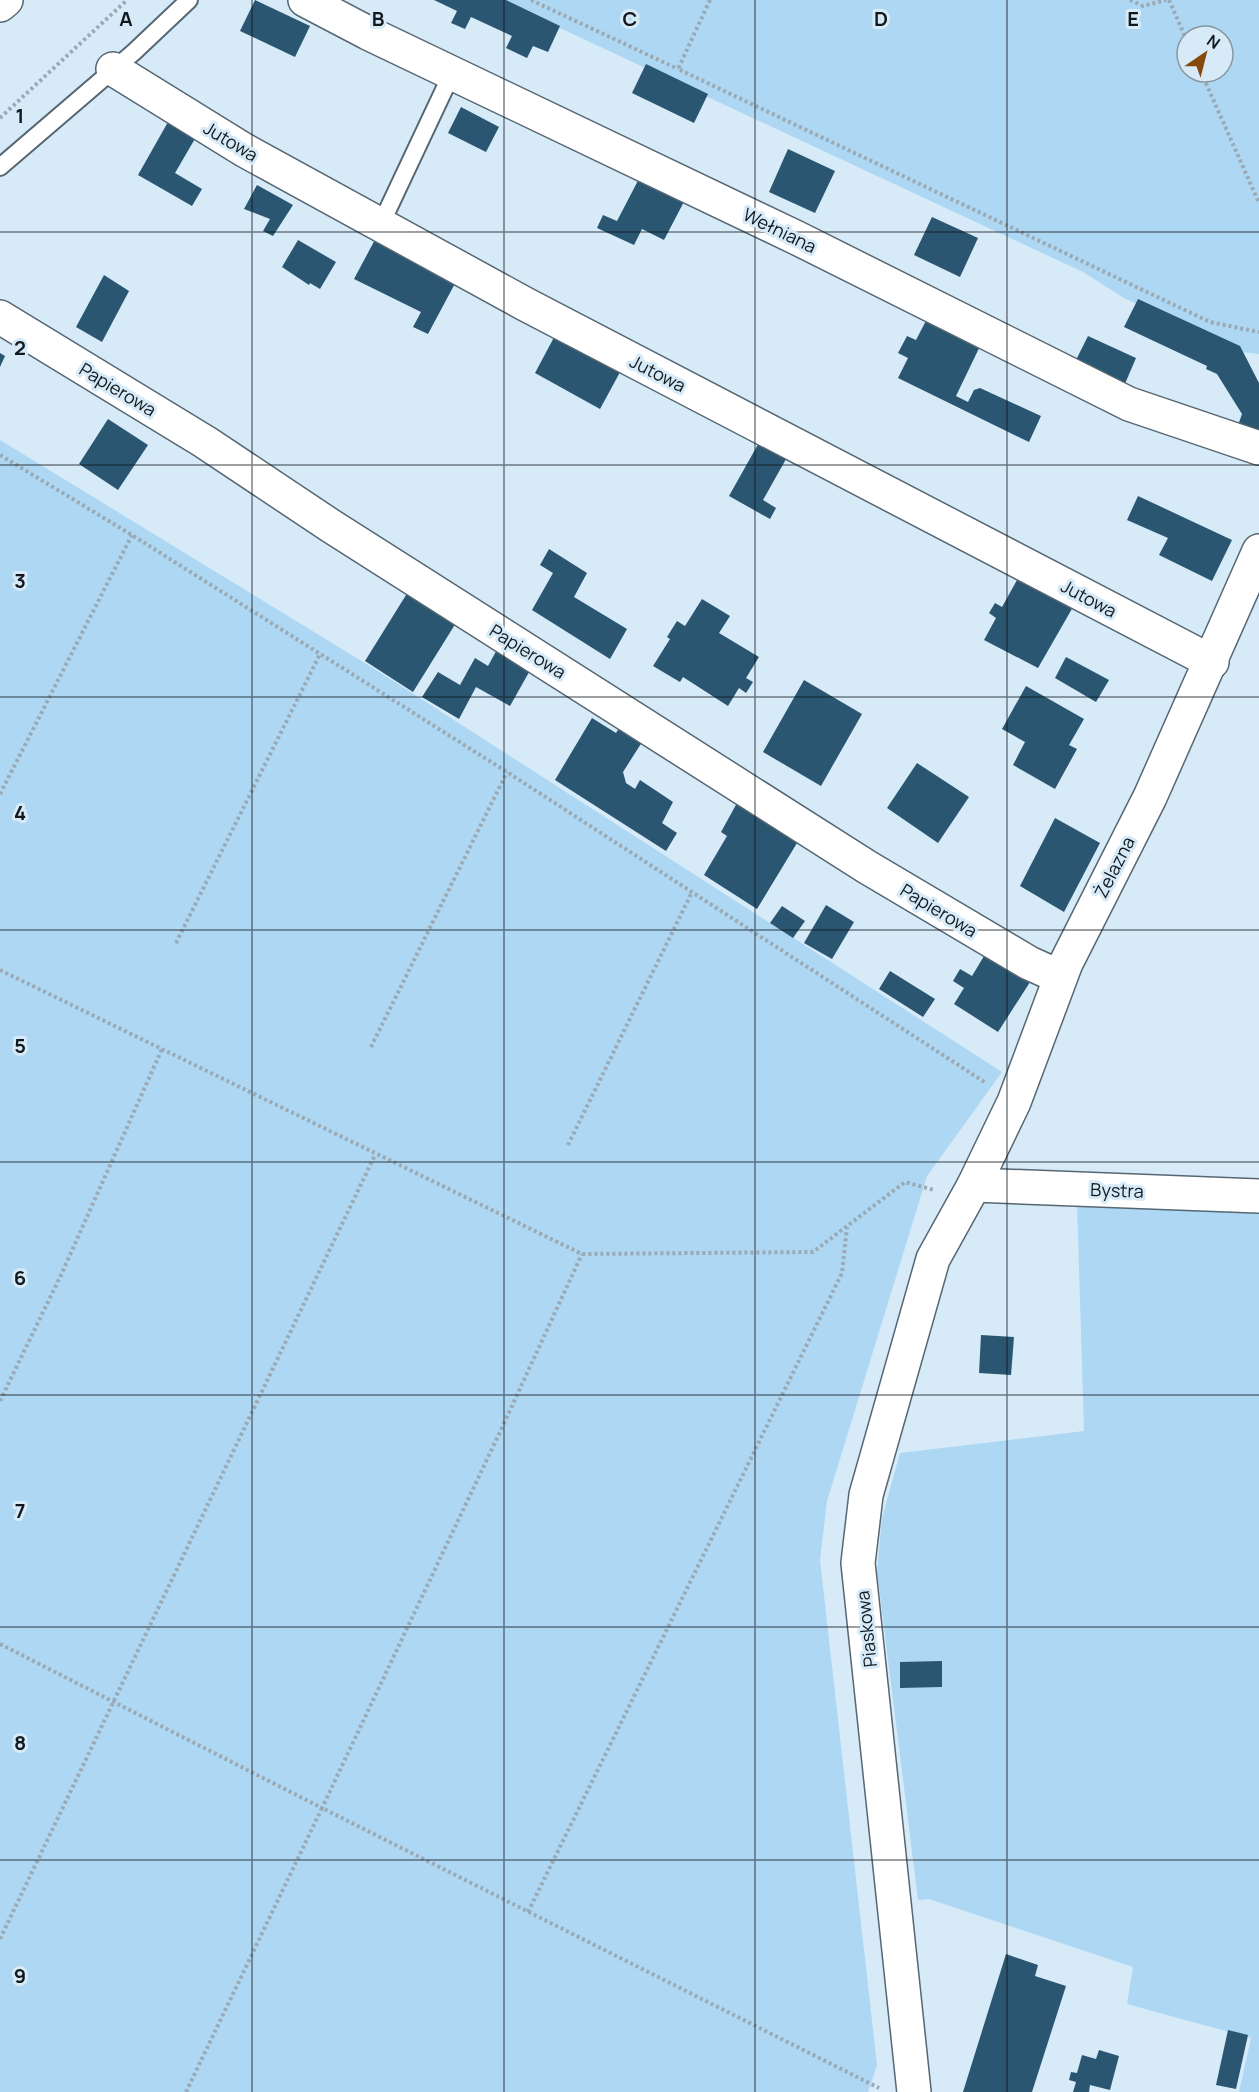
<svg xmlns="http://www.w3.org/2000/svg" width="1259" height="2092" viewBox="0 0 1259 2092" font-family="Manrope,sans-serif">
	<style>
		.green { fill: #add7f3; fill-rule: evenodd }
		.building { fill: #2a5671 }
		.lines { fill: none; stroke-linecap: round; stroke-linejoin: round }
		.lane-casing { stroke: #566773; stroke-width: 20 }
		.street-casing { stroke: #566773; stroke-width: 36 }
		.primary-casing { stroke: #566773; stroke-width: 36 }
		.path { stroke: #9aaab5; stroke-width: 4; stroke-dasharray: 3 3; stroke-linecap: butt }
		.lane { stroke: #fff; stroke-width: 16 }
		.street { stroke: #fff; stroke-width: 33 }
		.primary { stroke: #fff; stroke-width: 33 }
		.grid { fill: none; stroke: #12191e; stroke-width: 1.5; stroke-opacity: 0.55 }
		.labels { text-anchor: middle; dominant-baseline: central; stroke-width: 6; stroke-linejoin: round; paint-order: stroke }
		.street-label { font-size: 18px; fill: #12191e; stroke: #d6eaf8 }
		.grid-label { font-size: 20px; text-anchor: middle; font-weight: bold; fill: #12191e; stroke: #d6eaf8; stroke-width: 6; stroke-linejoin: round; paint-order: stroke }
	</style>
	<rect width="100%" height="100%" fill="#d6eaf8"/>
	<g class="green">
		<path d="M 500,0 L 1259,0 L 1259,354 L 1243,352 L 1124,298 L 1083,272 ZM 1187,36 L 1223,36 L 1223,72 L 1187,72 Z"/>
		<path d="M 0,440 L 373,668 L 1002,1072 L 927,1176 L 827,1501 L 820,1560 L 877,2065 L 868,2092 L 0,2092 Z"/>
		<path d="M 1077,1202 L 1259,1213 L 1259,2092 L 1239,2092 L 1251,2038 L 1127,2004 L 1133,1967 L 929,1899 L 918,1900 L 877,1571 L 882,1518 L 900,1453 L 1084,1431 Z"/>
	</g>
	<g class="building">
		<path d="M 255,0 L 310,26 L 295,57 L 240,31 Z"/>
		<path d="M 434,0 L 506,0 L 560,26 L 548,52 L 533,46 L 527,58 L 506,48 L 512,36 L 471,17 L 465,29 L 451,23 L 457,11 Z"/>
		<path d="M 646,64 L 708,94 L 694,123 L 632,93 Z"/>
		<path d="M 461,107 L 499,127 L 486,152 L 448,133 Z"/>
		<path d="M 168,122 L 196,137 L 175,173 L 202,189 L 192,206 L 138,175 Z"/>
		<path d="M 788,149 L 835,171 L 815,213 L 769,192 Z"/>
		<path d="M 643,171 L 688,194 L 664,240 L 642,229 L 634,245 L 597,228 L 603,215 L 617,221 Z"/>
		<path d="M 257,185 L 293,205 L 273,236 L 263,231 L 270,219 L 244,209 Z"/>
		<path d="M 932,217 L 978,238 L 960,277 L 914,255 Z"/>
		<path d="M 378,234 L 459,276 L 428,334 L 413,327 L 421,312 L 354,279 Z"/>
		<path d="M 298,240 L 336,262 L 320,289 L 310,283 L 309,285 L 282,267 Z"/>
		<path d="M 104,275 L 129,291 L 102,342 L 76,327 Z"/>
		<path d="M 1138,299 L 1240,346 L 1259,383 L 1259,437 L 1237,428 L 1242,414 L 1217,374 L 1206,369 L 1207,366 L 1124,327 Z"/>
		<path d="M 929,315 L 982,342 L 956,396 L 968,402 L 974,390 L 980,388 L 1041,416 L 1029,442 L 898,378 L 908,358 L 898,353 L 907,336 L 916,340 Z"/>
		<path d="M 559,328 L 625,363 L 600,409 L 535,373 Z"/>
		<path d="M 1088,336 L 1136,358 L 1124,386 L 1075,362 Z"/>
		<path d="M 0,353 L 5,356 L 0,367 Z"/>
		<path d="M 108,419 L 148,445 L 118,490 L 79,464 Z"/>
		<path d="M 761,439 L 790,452 L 763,500 L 776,508 L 770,519 L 729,496 Z"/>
		<path d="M 1138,496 L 1232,540 L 1212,581 L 1159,555 L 1168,538 L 1127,520 Z"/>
		<path d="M 549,549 L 587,573 L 574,597 L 627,629 L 610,659 L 532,610 L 553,573 L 540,565 Z"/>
		<path d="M 1022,571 L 1073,607 L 1038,668 L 984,640 L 996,618 L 989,613 L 995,603 L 1002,607 Z"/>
		<path d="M 411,587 L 459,618 L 413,692 L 365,661 Z"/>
		<path d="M 702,599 L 730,616 L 719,633 L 759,657 L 746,678 L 753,682 L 746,693 L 739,688 L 728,706 L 683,677 L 680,682 L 653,666 L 670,639 L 667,637 L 677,621 L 685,626 Z"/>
		<path d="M 499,646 L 533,665 L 510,706 L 476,687 L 459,719 L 422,697 L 438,672 L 460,685 L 475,658 L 488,666 Z"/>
		<path d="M 1066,657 L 1109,680 L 1096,702 L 1055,678 Z"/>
		<path d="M 804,680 L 862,714 L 821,786 L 763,752 Z"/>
		<path d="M 1026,686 L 1084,719 L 1069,745 L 1077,749 L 1055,789 L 1013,765 L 1025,742 L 1002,729 Z"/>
		<path d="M 592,718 L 616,733 L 621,725 L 644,739 L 623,772 L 626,783 L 635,789 L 640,780 L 673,802 L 662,823 L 677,833 L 666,851 L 555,780 Z"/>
		<path d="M 917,763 L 969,797 L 938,843 L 887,808 Z"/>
		<path d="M 737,803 L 797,843 L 757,909 L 704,875 L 727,836 L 721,832 Z"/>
		<path d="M 1055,818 L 1100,843 L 1064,912 L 1020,886 Z"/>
		<path d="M 826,905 L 854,922 L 832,959 L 804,943 Z"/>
		<path d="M 782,906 L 805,921 L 793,938 L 770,923 Z"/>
		<path d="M 987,951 L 1032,979 L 998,1032 L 954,1004 L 964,988 L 953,981 L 960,969 L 972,976 Z"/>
		<path d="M 890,971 L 935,999 L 923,1017 L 879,989 Z"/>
		<path d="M 981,1335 L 1014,1337 L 1011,1375 L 979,1373 Z"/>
		<path d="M 942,1661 L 942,1687 L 900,1688 L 900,1662 Z"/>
		<path d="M 1006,1954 L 1038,1965 L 1035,1976 L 1066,1986 L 1032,2092 L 963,2092 Z"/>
		<path d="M 1228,2030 L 1248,2035 L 1236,2089 L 1216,2085 Z"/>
		<path d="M 1099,2050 L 1119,2056 L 1110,2090 L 1090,2085 L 1089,2092 L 1073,2092 L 1076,2082 L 1069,2080 L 1071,2072 L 1077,2073 L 1082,2055 L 1096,2059 Z"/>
	</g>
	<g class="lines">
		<g class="lane-casing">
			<g id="lane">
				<path d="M 0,167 L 134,52 L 189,0"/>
				<path d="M 381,224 L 452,73"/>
			</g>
		</g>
		<g class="street-casing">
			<g id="street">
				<path d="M 305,0 L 368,33 L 797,238 L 1129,404 L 1259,448"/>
				<path d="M 113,69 L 244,150 L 525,304 L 1212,662"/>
				<path d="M 0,317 L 205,442 L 331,526 L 867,867 L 1029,963 L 1060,977"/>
				<path d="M 974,1185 L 1259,1196"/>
				<path d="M 914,2092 L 858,1563 L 866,1495 L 933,1259 L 974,1185 L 1014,1102 L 1066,963 L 1150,797 L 1259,551"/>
			</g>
		</g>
		<g class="primary-casing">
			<path id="primary" d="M 0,5 L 6,0"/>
		</g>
		<g class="path">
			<path d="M 531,0 L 678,69"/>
			<path d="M 710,0 L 678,69 L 1210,322 L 1259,332"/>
			<path d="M 1130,0 L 1143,6 L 1166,0"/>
			<path d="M 1169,0 L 1187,41"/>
			<path d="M 1201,72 L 1259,203"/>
			<path d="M 0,118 L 127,0"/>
			<path d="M 0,455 L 132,535 L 507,772 L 986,1083"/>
			<path d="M 0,794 L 132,535"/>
			<path d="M 176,943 L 320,654"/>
			<path d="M 0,970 L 582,1254 L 813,1252 L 905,1182 L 934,1190"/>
			<path d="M 371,1047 L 507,772"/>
			<path d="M 568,1145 L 692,892"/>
			<path d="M 0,1401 L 61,1275 L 162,1049"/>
			<path d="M 0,1644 L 322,1808 L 499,1434 L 582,1254"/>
			<path d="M 528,1912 L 842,1273 L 847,1227"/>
			<path d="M 0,1939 L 375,1155"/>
			<path d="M 186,2092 L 322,1808 L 879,2088"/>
		</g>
		<use href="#lane" class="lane"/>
		<use href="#street" class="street"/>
		<use href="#primary" class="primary"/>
	</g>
	<path class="grid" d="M 252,0 L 252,2092M 504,0 L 504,2092M 755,0 L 755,2092M 1007,0 L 1007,2092M 0,232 L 1259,232M 0,465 L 1259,465M 0,697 L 1259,697M 0,930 L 1259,930M 0,1162 L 1259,1162M 0,1395 L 1259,1395M 0,1627 L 1259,1627M 0,1860 L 1259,1860"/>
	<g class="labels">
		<g class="street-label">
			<text transform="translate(231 141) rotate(31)">Jutowa</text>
			<text transform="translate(780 230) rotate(26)">Wełniana</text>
			<text transform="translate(658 373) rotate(27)">Jutowa</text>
			<text transform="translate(118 389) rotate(31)">Papierowa</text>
			<text transform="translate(1089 598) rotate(28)">Jutowa</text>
			<text transform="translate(528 651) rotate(32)">Papierowa</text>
			<text transform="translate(1114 867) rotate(-63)">Żelazna</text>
			<text transform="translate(939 910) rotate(31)">Papierowa</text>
			<text transform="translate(1117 1190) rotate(2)">Bystra</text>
			<text transform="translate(866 1629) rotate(-96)">Piaskowa</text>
		</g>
	</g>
	<g class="grid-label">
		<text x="126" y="26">A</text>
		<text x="378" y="26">B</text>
		<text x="630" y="26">C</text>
		<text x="881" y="26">D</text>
		<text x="1133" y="26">E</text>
		<text x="20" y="123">1</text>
		<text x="20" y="355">2</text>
		<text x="20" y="588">3</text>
		<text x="20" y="820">4</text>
		<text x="20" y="1053">5</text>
		<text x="20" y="1285">6</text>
		<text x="20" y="1518">7</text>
		<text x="20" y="1750">8</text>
		<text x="20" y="1983">9</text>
	</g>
	<g transform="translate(1205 54) rotate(35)"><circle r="28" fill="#d6eaf8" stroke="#8896a1" stroke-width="1.5"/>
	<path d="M0-4.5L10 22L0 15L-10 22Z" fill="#87490b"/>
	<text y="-9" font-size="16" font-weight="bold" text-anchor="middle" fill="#12191e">N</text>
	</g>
</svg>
